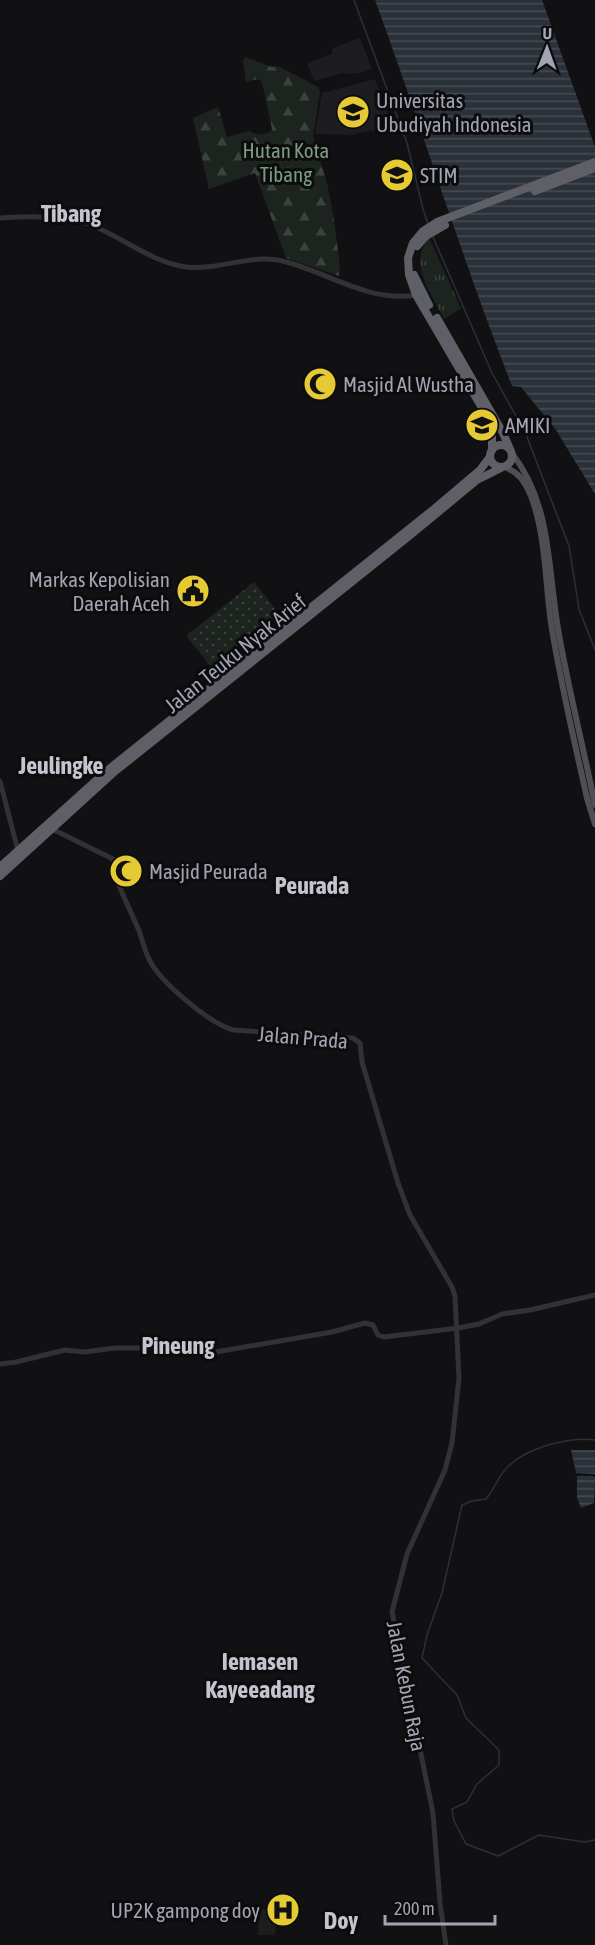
<svg xmlns="http://www.w3.org/2000/svg" width="595" height="1945" viewBox="0 0 595 1945" font-family="'Asap Condensed',sans-serif">
	<style>
		.built { fill: #1d1d1f }
		.grass { fill: url(#grass-dots) }
		.forest { fill: url(#forest-firs) }
		.park { fill: url(#park-tufts) }
		.water { fill: url(#water-rules) }
		.lines { fill: none; stroke-linecap: round; stroke-linejoin: round }
		.stream { stroke: #2b3139; stroke-width: 1.5 }
		.minor { stroke: #323236; stroke-width: 5 }
		.major { stroke: #4e4e55; stroke-width: 6 }
		.highway { stroke: #5e5f67; stroke-width: 8 }
		.labels { text-anchor: middle; dominant-baseline: central; stroke-width: 6; stroke-linejoin: round; paint-order: stroke }
		.poi-label { font-size: 21px; fill: #a2a4b2; stroke: #0c0b0d; text-anchor: start }
		.park-label { font-size: 21px; fill: #7a9c82; stroke: #0c0b0d }
		.street-label { font-size: 21px; fill: #a2a4b2; stroke: #0c0b0d }
		.quarter-label { font-size: 24px; font-weight: bold; fill: #c3c4ce; stroke: #0c0b0d }
	</style>
	<defs>
		<pattern id="grass-dots" width="8" height="8" patternUnits="userSpaceOnUse" patternTransform="scale(1.5)"><rect width="8" height="8" fill="#1d241f"/><path d="M2 2h.1M6 6h.1" fill="none" stroke="#3b413d" stroke-width="1.8" stroke-linecap="round"/></pattern>
		<pattern id="forest-firs" width="22" height="20" patternUnits="userSpaceOnUse" patternTransform="scale(1.5)"><rect width="22" height="20" fill="#1d241f"/><path d="M5 1l3.5 6h-7zM16 11l3.5 6h-7z" fill="#3b413d"/></pattern>
		<pattern id="park-tufts" width="24" height="20" patternUnits="userSpaceOnUse" patternTransform="scale(1.5)"><rect width="24" height="20" fill="#1d241f"/><path d="M3 7l-1-3M5 7V3M7 7l1-3M15 17l-1-3M17 17v-4M19 17l1-3" fill="none" stroke="#3b413d"/></pattern>
		<pattern id="water-rules" width="6" height="5" patternUnits="userSpaceOnUse" patternTransform="scale(1.5)"><rect width="6" height="5" fill="#2b3139"/><path d="M0 2.5h6" fill="none" stroke="#474c53"/></pattern>
	</defs>
	<rect width="100%" height="100%" fill="#111012"/>
	<g class="built">
		<path d="M 360,38 L 372,69 L 361,73 L 348,74 L 343,73 L 314,81 L 307,63 L 332,54 L 333,48 Z"/>
		<path d="M 375,79 L 393,128 L 362,132 L 353,135 L 315,134 L 322,93 Z"/>
		<path d="M 259,1909 L 276,1909 L 275,1935 L 258,1935 Z"/>
	</g>
	<path class="grass" d="M 254,582 L 281,616 L 213,669 L 186,636 Z"/>
	<path class="forest" d="M 245,57 L 272,67 L 278,66 L 318,87 L 320,92 L 313,137 L 327,183 L 334,219 L 340,267 L 339,276 L 286,258 L 255,173 L 209,189 L 193,118 L 218,107 L 227,137 L 249,131 C 259,136 259,135 271,132 L 272,129 L 262,82 L 258,79 L 246,82 L 243,61 Z"/>
	<path class="park" d="M 429,238 L 461,308 L 444,319 C 432,294 407,264 429,238 Z"/>
	<g class="water">
		<path d="M 375,0 L 542,0 L 595,147 L 595,494 L 556,430 L 521,387 L 512,386 C 462,259 422,128 375,0 Z"/>
		<path d="M 571,1450 L 595,1450 L 595,1474 L 576,1473 Z"/>
		<path d="M 577,1476 L 593,1476 L 595,1478 L 594,1503 L 581,1508 L 577,1498 Z"/>
	</g>
	<g class="lines">
		<g class="stream">
			<path d="M 354,0 L 407,143 L 423,209 L 428,224"/>
			<path d="M 433,237 L 492,373 L 525,432 L 569,546 L 579,609 L 595,650"/>
			<path d="M 595,1440 C 568,1436 521,1449 504,1471 C 497,1480 493,1491 486,1499 L 472,1501 L 462,1505 L 442,1593 L 427,1635 L 422,1658 L 457,1695 L 466,1718 L 499,1750 L 499,1765 L 477,1784 L 467,1802 L 452,1809 L 454,1821 L 466,1844 L 498,1856 L 539,1835 L 584,1842 L 595,1840"/>
		</g>
		<g class="minor">
			<path d="M 0,218 C 27,216 60,215 86,223 C 120,235 150,262 186,267 C 219,271 252,252 286,262 C 329,273 370,303 416,295"/>
			<path d="M 0,781 L 18,851"/>
			<path d="M 52,829 L 113,859 C 115,883 127,902 136,924 C 142,935 143,948 149,959 C 159,981 209,1023 233,1030 L 353,1038 L 360,1043 L 362,1062 L 398,1183 L 410,1215 L 452,1287 L 455,1296 L 459,1378 L 452,1443 L 445,1470 L 407,1554 L 392,1612 L 433,1813 L 440,1903 L 446,1945"/>
			<path d="M 0,1364 L 16,1362 L 65,1350 L 84,1352 L 115,1348 L 151,1348 L 186,1353 L 210,1353 L 332,1332 L 365,1323 L 373,1325 L 378,1335 L 384,1337 L 458,1328 L 479,1324 L 502,1314 L 530,1310 L 595,1295"/>
		</g>
		<g class="major">
			<path d="M 511,452 C 554,506 547,575 560,640 C 570,695 584,750 595,805"/>
			<path d="M 504,467 C 519,472 525,482 531,496 C 546,536 545,581 551,623 C 560,681 574,740 587,798 L 595,824"/>
		</g>
		<g class="highway">
			<path d="M 535,191 L 595,168"/>
			<path d="M 417,246 L 426,236 L 445,225"/>
			<path d="M 414,275 L 429,305"/>
			<path d="M 437,318 L 503,433 L 510,449"/>
			<circle cx="501" cy="456" r="11"/>
			<path d="M 492,450 L 492,425 L 416,295 L 409,275 L 408,258 L 413,243 L 423,231 L 437,222 L 595,162"/>
			<path d="M 0,867 L 109,769 L 434,509 L 480,470 L 490,457"/>
			<path d="M 0,876 L 113,773 L 408,537 L 477,480 L 501,468"/>
		</g>
	</g>
	<defs>
		<g id="university-disc" transform="scale(1.725)"><circle r="9.5" fill="#e6ca34" stroke="#0c0b0d"/><path d="M0-5L7-2L0 1L-7-2ZM-4 1L0 2.5L4 1V4Q0 6-4 4Z" fill="#111"/></g>
		<g id="mosque-disc" transform="scale(1.725)"><circle r="9.5" fill="#e6ca34" stroke="#0c0b0d"/><path d="M3.5-4.9A6 6 0 1 0 3.5 4.9A5 5 0 1 1 3.5-4.9Z" fill="#111"/></g>
		<g id="civic-disc" transform="scale(1.725)"><circle r="9.5" fill="#e6ca34" stroke="#0c0b0d"/><path d="M-.6-6.5H3V-4.5H.6V-3L4-1V1h2V6H-6V1h2V-1L-.6-3ZM-1.2 2.5V6h2.4V2.5Z" fill="#111"/></g>
		<g id="hospital-disc" transform="scale(1.725)"><circle r="9.5" fill="#e6ca34" stroke="#0c0b0d"/><path d="M-5-5h3v3.5h4V-5h3V5h-3V1.5h-4V5h-3Z" fill="#111"/></g>
	</defs>
	<g fill-rule="evenodd">
		<use href="#university-disc" x="353" y="112"/>
		<use href="#university-disc" x="397" y="175"/>
		<use href="#mosque-disc" x="320" y="384"/>
		<use href="#university-disc" x="482" y="425"/>
		<use href="#civic-disc" x="193" y="591"/>
		<use href="#mosque-disc" x="126" y="871"/>
		<use href="#hospital-disc" x="283" y="1910"/>
	</g>
	<g class="labels">
		<g class="poi-label">
			<text x="376" y="100">Universitas<tspan x="376" dy="24">Ubudiyah Indonesia</tspan></text>
			<text x="420" y="175">STIM</text>
			<text x="343" y="384">Masjid Al Wustha</text>
			<text x="505" y="425">AMIKI</text>
			<text x="170" y="579" text-anchor="end">Markas Kepolisian<tspan x="170" dy="24">Daerah Aceh</tspan></text>
			<text x="149" y="871">Masjid Peurada</text>
			<text x="260" y="1910" text-anchor="end">UP2K gampong doy</text>
		</g>
		<g class="park-label">
			<text x="286" y="150">Hutan Kota<tspan x="286" dy="24">Tibang</tspan></text>
		</g>
		<g class="street-label">
			<text transform="translate(235 653) rotate(-39)">Jalan Teuku Nyak Arief</text>
			<text transform="translate(303 1037) rotate(5)">Jalan Prada</text>
			<text transform="translate(407 1686) rotate(79)">Jalan Kebun Raja</text>
		</g>
		<g class="quarter-label">
			<text x="71" y="213">Tibang</text>
			<text x="61" y="765">Jeulingke</text>
			<text x="312" y="885">Peurada</text>
			<text x="178" y="1345">Pineung</text>
			<text x="260" y="1661">Iemasen<tspan x="260" dy="28">Kayeeadang</tspan></text>
			<text x="341" y="1920">Doy</text>
		</g>
	</g>
	<g transform="translate(547 48) rotate(1)" stroke="#0c0b0d" stroke-width="4.5" paint-order="stroke">
	<path d="M0-4.5L10 22L0 15L-10 22Z" fill="#a2a4b2"/>
	<text y="-9" font-size="16" font-weight="bold" text-anchor="middle" fill="#a2a4b2">U</text>
	</g>
	<path d="M385 1915v9h110v-9" fill="none" stroke="#a2a4b2" stroke-width="3"/>
	<text x="394" y="1915" font-size="18" fill="#a2a4b2" stroke="#0c0b0d" stroke-width="4.5" paint-order="stroke">200 m</text>
</svg>
